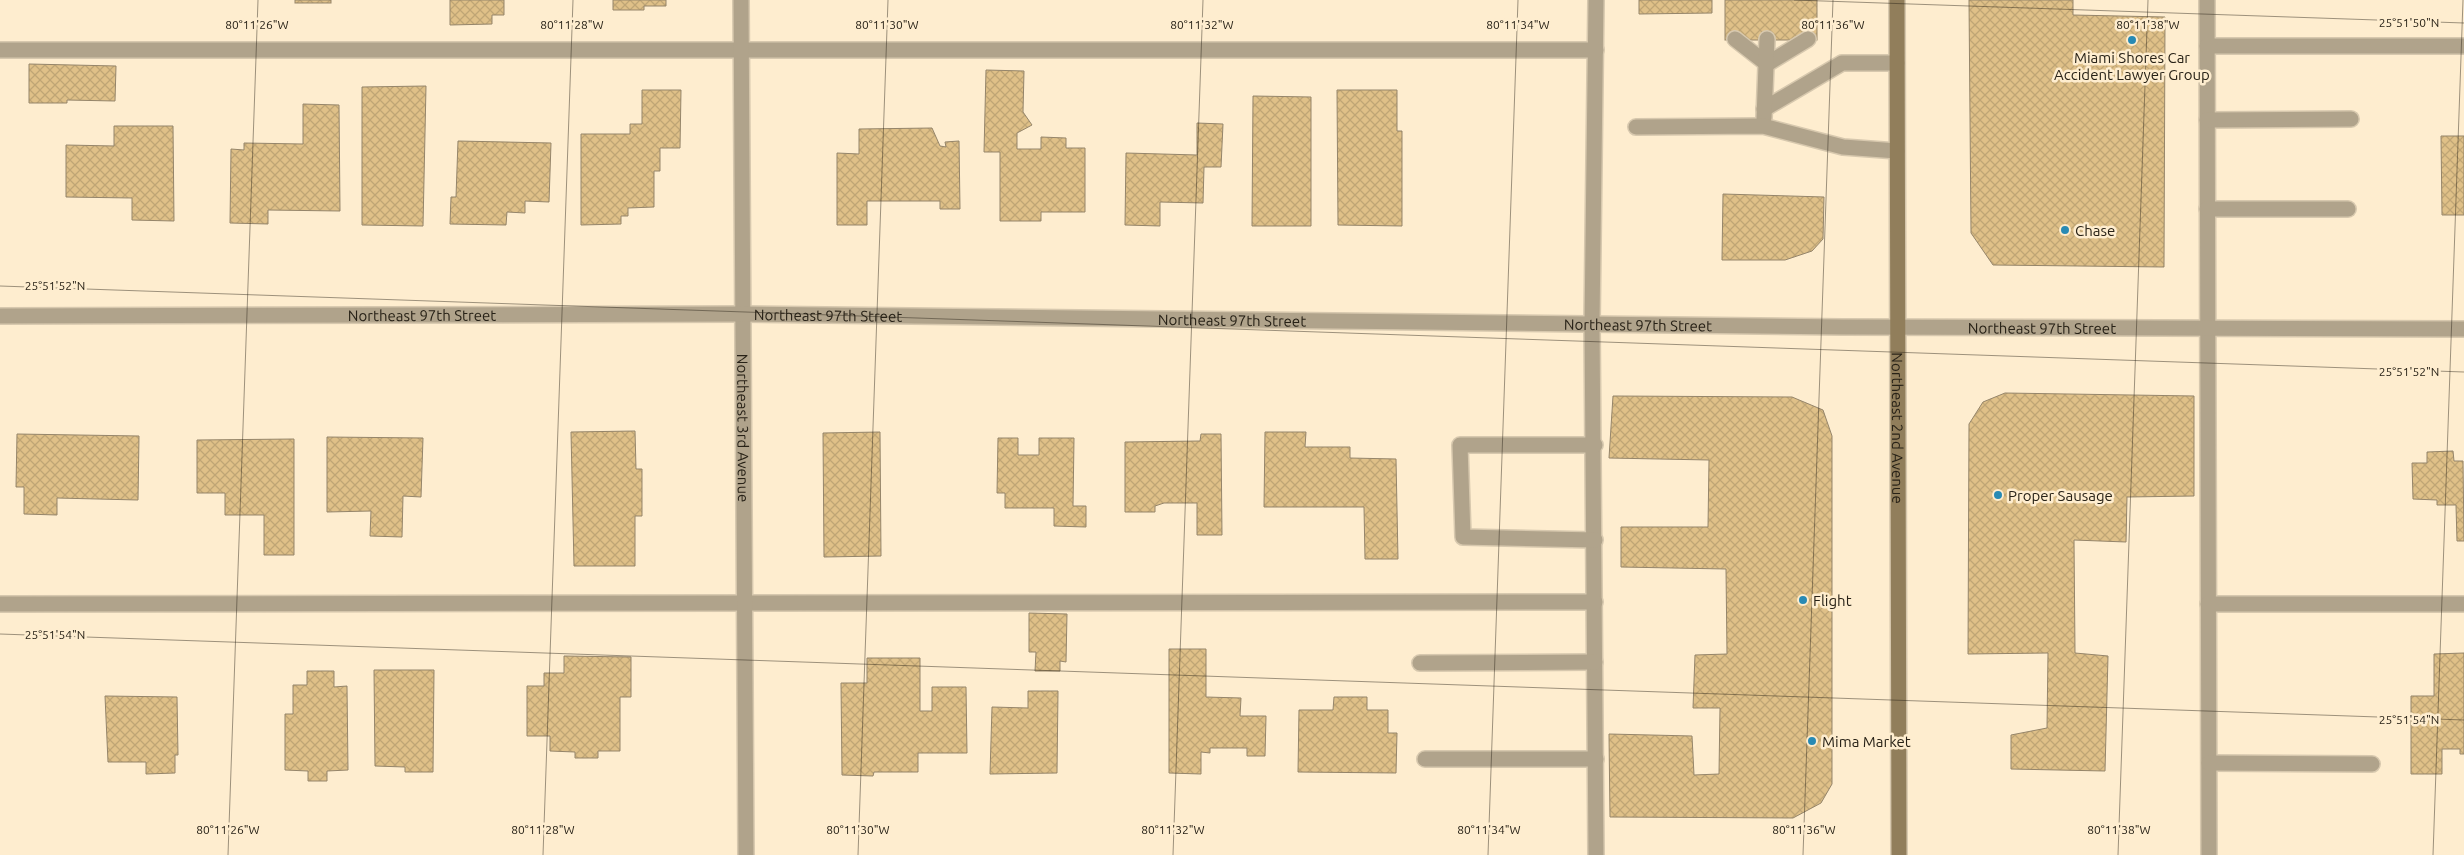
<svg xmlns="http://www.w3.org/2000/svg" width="2464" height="855" viewBox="0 0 2464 855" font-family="Ubuntu,sans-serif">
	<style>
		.building { fill: url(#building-cross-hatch); stroke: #95856a }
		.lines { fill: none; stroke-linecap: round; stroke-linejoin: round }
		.lane-casing { stroke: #d7c8ae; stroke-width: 18 }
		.street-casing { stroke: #d7c8ae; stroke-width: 18 }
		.secondary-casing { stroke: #d7c8ae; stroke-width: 18 }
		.lane { stroke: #b0a38b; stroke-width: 15 }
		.street { stroke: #b0a38b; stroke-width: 15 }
		.secondary { stroke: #917e5b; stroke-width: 15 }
		.ticks { fill: none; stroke: #282217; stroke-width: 1; stroke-opacity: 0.45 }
		.poi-dot { fill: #288ab4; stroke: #feedcf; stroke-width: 2 }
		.labels { text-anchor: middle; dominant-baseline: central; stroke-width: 5; stroke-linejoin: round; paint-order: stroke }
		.poi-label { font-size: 15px; fill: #282217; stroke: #feedcf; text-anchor: start }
		.street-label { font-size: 15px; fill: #282217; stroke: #feedcf }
		.ticks-label { font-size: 12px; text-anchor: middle; fill: #282217; stroke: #feedcf; stroke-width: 5; stroke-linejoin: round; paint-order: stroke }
	</style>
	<defs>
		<pattern id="building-cross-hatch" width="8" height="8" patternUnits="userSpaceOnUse" patternTransform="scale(1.25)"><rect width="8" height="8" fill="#dfc088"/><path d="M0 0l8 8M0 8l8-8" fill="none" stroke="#bfa575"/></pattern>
	</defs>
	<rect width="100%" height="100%" fill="#feedcf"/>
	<g class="building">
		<rect x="295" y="0" width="36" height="3"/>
		<path d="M 450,0 L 504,0 L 504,15 L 492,15 L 492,24 L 450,25 Z"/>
		<path d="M 613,0 L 666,0 L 666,6 L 644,6 L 644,10 L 613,10 Z"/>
		<path d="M 1639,0 L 1712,0 L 1712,13 L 1639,14 Z"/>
		<rect x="1725" y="0" width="92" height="40"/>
		<path d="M 1969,0 L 2073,0 L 2073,15 L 2165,17 L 2164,267 L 1993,265 L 1971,233 Z"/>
		<path d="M 29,64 L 116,66 L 115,101 L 67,100 L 67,103 L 29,103 Z"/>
		<path d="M 986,70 L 1024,71 L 1023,112 L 1032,125 L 1017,133 L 1017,149 L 1041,149 L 1041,137 L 1066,138 L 1066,148 L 1085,148 L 1085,212 L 1041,212 L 1041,221 L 1000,221 L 1000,152 L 984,152 Z"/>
		<path d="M 426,86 L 423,226 L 362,225 L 362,87 Z"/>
		<path d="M 642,90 L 681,90 L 680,148 L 660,148 L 660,171 L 654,171 L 654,207 L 628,208 L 628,216 L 621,216 L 621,224 L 581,225 L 581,134 L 630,134 L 630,124 L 642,124 Z"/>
		<path d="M 1337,90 L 1397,90 L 1397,131 L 1402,131 L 1402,226 L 1338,225 Z"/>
		<path d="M 1253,96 L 1311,97 L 1311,226 L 1252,226 Z"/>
		<path d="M 303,104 L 339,105 L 340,211 L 268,210 L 268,224 L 230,223 L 231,149 L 244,150 L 244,143 L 303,144 Z"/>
		<path d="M 1197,123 L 1223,124 L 1221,167 L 1204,167 L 1203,203 L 1160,202 L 1160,226 L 1125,225 L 1126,153 L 1197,155 Z"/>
		<path d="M 114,126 L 173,126 L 174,221 L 132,220 L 132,198 L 66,197 L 66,145 L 114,146 Z"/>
		<path d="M 932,128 L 940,146 L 946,147 L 945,142 L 959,141 L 960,209 L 940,209 L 940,201 L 867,201 L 867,225 L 837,225 L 837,153 L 859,154 L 859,129 Z"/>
		<path d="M 2441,136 L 2464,136 L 2464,215 L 2442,215 Z"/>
		<path d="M 458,141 L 551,143 L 549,202 L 525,201 L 525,213 L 507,212 L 506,225 L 450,224 L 451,197 L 456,197 Z"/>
		<path d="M 1723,194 L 1824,197 L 1823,239 L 1812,251 L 1785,260 L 1722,260 Z"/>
		<path d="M 2005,393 L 2194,396 L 2194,496 L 2127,497 L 2126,542 L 2074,540 L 2075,653 L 2108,656 L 2105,771 L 2011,769 L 2011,735 L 2047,728 L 2048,653 L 1968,654 L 1969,424 L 1983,402 Z"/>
		<path d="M 1613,396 L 1792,397 L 1823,410 L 1832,436 L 1832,784 L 1821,803 L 1793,818 L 1610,817 L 1609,734 L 1692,736 L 1694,775 L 1719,774 L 1720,708 L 1693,708 L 1695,655 L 1727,654 L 1726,569 L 1621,567 L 1621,527 L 1708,527 L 1709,460 L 1609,458 Z"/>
		<path d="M 635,431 L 636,469 L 642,469 L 642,516 L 635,516 L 635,566 L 574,566 L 571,432 Z"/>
		<path d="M 880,432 L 881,556 L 824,557 L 823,433 Z"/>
		<path d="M 1265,432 L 1306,432 L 1305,447 L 1350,447 L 1350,458 L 1396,459 L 1398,559 L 1365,559 L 1364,507 L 1264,507 Z"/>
		<path d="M 17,434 L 139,436 L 138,500 L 57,498 L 57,515 L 24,514 L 24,487 L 16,487 Z"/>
		<path d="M 1201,434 L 1221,434 L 1222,535 L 1197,535 L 1197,503 L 1164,503 L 1155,506 L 1155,512 L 1125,512 L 1125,442 L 1200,441 Z"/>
		<path d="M 327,437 L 423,438 L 421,497 L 403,496 L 402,537 L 370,536 L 371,511 L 327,512 Z"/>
		<path d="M 998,438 L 1018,438 L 1018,455 L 1039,455 L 1039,438 L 1074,438 L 1073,506 L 1086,506 L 1086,527 L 1054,526 L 1054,508 L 1005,508 L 1005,493 L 997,493 Z"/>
		<path d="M 294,439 L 294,555 L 264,555 L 264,515 L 225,515 L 225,493 L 197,493 L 197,440 Z"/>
		<path d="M 2453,451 L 2454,461 L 2463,461 L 2464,541 L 2457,541 L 2456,505 L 2437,505 L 2437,500 L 2413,499 L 2412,463 L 2427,463 L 2427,452 Z"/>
		<path d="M 1029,613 L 1067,614 L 1066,662 L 1060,661 L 1060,671 L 1035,671 L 1036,652 L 1029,652 Z"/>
		<path d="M 1169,649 L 1206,649 L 1206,697 L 1241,698 L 1240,716 L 1266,716 L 1265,756 L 1247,756 L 1247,748 L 1210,748 L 1210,753 L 1201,752 L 1201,774 L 1169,773 Z"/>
		<path d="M 2464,653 L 2464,754 L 2460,754 L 2460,749 L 2442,749 L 2442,774 L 2411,774 L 2411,696 L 2434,696 L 2434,654 Z"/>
		<path d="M 564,656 L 631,657 L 631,697 L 620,697 L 620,751 L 598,751 L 598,758 L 575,758 L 575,752 L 550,751 L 550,736 L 527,736 L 527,686 L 544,686 L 544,673 L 564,673 Z"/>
		<path d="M 867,658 L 920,658 L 920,711 L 932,711 L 932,687 L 966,687 L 967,753 L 918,753 L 918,772 L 874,772 L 873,776 L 842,775 L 841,683 L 867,683 Z"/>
		<path d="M 374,670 L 434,670 L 433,772 L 405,772 L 405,767 L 375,766 Z"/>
		<path d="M 307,671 L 334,671 L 334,687 L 347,686 L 348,770 L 327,771 L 327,781 L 308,781 L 308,771 L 285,770 L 285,714 L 293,714 L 293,685 L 307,685 Z"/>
		<path d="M 1028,691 L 1058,691 L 1057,773 L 990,774 L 992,707 L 1028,708 Z"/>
		<path d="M 105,696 L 177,697 L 178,755 L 175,755 L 175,773 L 146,774 L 146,762 L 108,762 Z"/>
		<path d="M 1334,697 L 1367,697 L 1367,710 L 1388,710 L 1388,733 L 1397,733 L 1396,773 L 1298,772 L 1299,710 L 1333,710 Z"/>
	</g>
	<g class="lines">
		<g class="lane-casing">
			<g id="lane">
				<path d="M 1596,0 L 1592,324 L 1596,855"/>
				<path d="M 2207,0 L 2209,855"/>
				<path d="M 1735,39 L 1767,64 L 1808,39"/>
				<path d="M 2207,46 L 2464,46"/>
				<path d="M 0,50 L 1596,50"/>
				<path d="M 1764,109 L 1842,63 L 1897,63"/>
				<path d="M 1764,118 L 1767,39"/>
				<path d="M 2207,120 L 2351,119"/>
				<path d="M 1636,127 L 1763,126 L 1843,147 L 1897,151"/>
				<path d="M 2207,209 L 2348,209"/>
				<path d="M 1595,445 L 1460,445 L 1463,537 L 1595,540"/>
				<path d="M 0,604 L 1595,602"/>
				<path d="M 2208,604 L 2464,604"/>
				<path d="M 1420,663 L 1595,662"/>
				<path d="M 1425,759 L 1596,759"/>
				<path d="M 2209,763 L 2372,764"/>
			</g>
		</g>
		<g class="street-casing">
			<g id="street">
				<path id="s1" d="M 741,0 L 746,855"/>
				<path id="s2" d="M 0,316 L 743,314 L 1843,327 L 2464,329"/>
			</g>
		</g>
		<g class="secondary-casing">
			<g id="secondary">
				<path id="s3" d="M 1897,0 L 1899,855"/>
			</g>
		</g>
		<use href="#lane" class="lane"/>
		<use href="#street" class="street"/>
		<use href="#secondary" class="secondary"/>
	</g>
	<path class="ticks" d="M 1794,0 L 2464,23M 0,286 L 2464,372M 0,634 L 2464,720M 228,855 L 258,0M 543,855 L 573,0M 858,855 L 888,0M 1173,855 L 1203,0M 1488,855 L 1518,0M 1803,855 L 1833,0M 2118,855 L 2148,0M 2433,855 L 2463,0"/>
	<g class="poi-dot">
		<circle cx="2132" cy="40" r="5"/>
		<circle cx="2065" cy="230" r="5"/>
		<circle cx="1998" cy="495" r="5"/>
		<circle cx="1803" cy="600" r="5"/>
		<circle cx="1812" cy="741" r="5"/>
	</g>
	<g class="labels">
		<g class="poi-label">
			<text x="2132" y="57" text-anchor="middle">Miami Shores Car<tspan x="2132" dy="17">Accident Lawyer Group</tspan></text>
			<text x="2075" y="230">Chase</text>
			<text x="2008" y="495">Proper Sausage</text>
			<text x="1813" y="600">Flight</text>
			<text x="1822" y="741">Mima Market</text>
		</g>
		<g class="street-label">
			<text stroke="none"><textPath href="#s2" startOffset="422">Northeast 97th Street</textPath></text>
			<text stroke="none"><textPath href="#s2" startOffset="828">Northeast 97th Street</textPath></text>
			<text stroke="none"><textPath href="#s2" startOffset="1232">Northeast 97th Street</textPath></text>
			<text stroke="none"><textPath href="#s2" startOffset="1638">Northeast 97th Street</textPath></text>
			<text stroke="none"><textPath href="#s2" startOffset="2042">Northeast 97th Street</textPath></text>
			<text stroke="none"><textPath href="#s1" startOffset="428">Northeast 3rd Avenue</textPath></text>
			<text stroke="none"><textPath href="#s3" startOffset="428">Northeast 2nd Avenue</textPath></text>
		</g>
	</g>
	<g class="ticks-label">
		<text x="2409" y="27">25°51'50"N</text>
		<text x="257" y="29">80°11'26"W</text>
		<text x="572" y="29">80°11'28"W</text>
		<text x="887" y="29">80°11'30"W</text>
		<text x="1202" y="29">80°11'32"W</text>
		<text x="1518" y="29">80°11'34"W</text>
		<text x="1833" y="29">80°11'36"W</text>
		<text x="2148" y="29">80°11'38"W</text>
		<text x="55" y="290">25°51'52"N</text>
		<text x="2409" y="376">25°51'52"N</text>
		<text x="55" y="639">25°51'54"N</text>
		<text x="2409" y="724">25°51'54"N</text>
		<text x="228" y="834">80°11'26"W</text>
		<text x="543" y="834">80°11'28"W</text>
		<text x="858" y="834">80°11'30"W</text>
		<text x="1173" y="834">80°11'32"W</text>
		<text x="1489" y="834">80°11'34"W</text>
		<text x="1804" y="834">80°11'36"W</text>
		<text x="2119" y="834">80°11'38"W</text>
	</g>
</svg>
